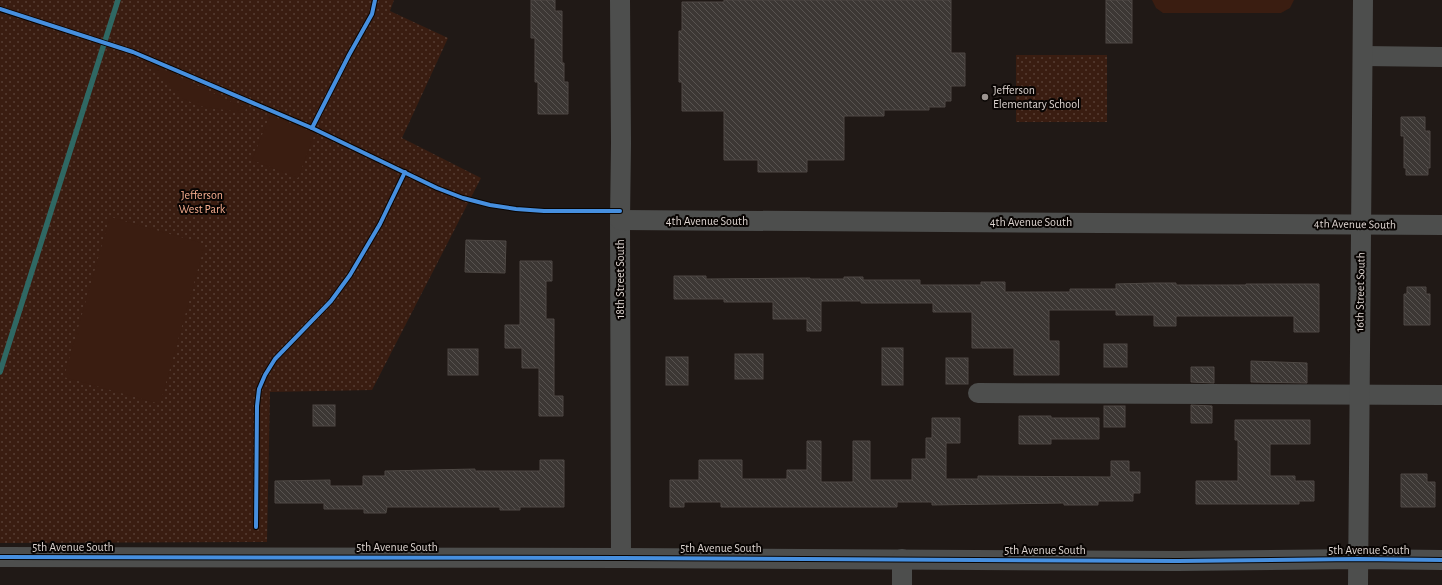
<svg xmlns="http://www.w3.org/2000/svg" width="1442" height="585" viewBox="0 0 1442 585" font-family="'Alegreya Sans',sans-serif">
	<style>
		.grass { fill: url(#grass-dots) }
		.garden { fill: #3a1d11 }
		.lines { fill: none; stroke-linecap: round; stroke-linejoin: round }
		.stream { stroke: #2f6863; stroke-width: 5.5 }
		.building { fill: url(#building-back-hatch); stroke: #4e4844 }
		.minor { stroke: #4d4e4d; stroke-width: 20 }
		.cycleway-casing { stroke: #090503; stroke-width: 6 }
		.cycleway { stroke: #468fdf; stroke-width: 4 }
		.poi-dot { fill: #9c9490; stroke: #090503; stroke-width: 1.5 }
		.labels { text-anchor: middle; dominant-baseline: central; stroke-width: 4; stroke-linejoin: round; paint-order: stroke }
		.poi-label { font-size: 12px; fill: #dfd6d2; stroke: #090503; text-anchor: start }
		.park-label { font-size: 12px; fill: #f6ad8f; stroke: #090503 }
		.street-label { font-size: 12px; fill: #dfd6d2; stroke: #090503 }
	</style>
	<defs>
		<pattern id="grass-dots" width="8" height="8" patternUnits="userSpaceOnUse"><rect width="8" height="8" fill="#3a1d11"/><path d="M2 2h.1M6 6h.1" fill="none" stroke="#563d33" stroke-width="1.8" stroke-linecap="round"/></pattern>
		<pattern id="building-back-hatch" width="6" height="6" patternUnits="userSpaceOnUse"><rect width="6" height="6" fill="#3c3734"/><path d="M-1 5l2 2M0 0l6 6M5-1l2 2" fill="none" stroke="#585350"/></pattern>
	</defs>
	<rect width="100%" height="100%" fill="#201916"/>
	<g class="grass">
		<path d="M 0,0 L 394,0 L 390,11 L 448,38 L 402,138 L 481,178 L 372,390 L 270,392 L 267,542 L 0,543 Z"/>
		<rect x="1016" y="55" width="91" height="67"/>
	</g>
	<g class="garden">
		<path d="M 1152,0 L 1294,0 L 1290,8 L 1281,13 L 1163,13 L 1156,8 Z"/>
		<path d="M 154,63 L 163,69 L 238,105 L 246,106 L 245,113 L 199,106 L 182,98 L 150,67 Z"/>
		<path d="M 270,115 L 315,133 L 298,178 L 252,160 Z"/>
		<path d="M 110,217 L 205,244 L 160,404 L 64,377 Z"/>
	</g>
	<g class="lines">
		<path class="stream" d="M 0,372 L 118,0"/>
	</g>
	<g class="building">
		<path d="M 531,0 L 555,0 L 555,11 L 562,11 L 562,63 L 564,63 L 564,82 L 568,82 L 568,114 L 538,114 L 538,82 L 535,82 L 535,38 L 531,38 Z"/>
		<path d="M 724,0 L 951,0 L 951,53 L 965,53 L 965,86 L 951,86 L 951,101 L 945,101 L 945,107 L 929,107 L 929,110 L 884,110 L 884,116 L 844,116 L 844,160 L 807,160 L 807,172 L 758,172 L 758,160 L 724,160 L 724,111 L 682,111 L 682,82 L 679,82 L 679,31 L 682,31 L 682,2 L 724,2 Z"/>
		<rect x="1106" y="0" width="26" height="43"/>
		<path d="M 1401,117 L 1425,117 L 1425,131 L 1430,131 L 1430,168 L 1428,168 L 1428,175 L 1406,175 L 1406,168 L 1404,168 L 1404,136 L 1401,136 Z"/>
		<path d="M 466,240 L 506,241 L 505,273 L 465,272 Z"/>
		<path d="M 520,261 L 552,261 L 552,281 L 546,281 L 546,319 L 554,319 L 554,396 L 563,396 L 563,416 L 539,416 L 539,368 L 522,368 L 522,348 L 505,348 L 505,325 L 520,325 Z"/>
		<path d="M 674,276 L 706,276 L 706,279 L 810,278 L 810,279 L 844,279 L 844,277 L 863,277 L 863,280 L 920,280 L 920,285 L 981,285 L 981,282 L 1005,282 L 1005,292 L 1070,292 L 1070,289 L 1116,289 L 1116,284 L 1154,283 L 1176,283 L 1176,285 L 1246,285 L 1246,284 L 1319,284 L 1319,332 L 1294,332 L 1294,316 L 1176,316 L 1176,326 L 1154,326 L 1154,315 L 1116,315 L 1116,310 L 1049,310 L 1049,341 L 1059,341 L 1059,375 L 1014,375 L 1014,348 L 972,348 L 972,312 L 933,312 L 933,303 L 861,303 L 861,301 L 821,301 L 821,331 L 807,331 L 807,319 L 773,319 L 773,302 L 724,302 L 724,299 L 674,299 Z"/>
		<path d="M 1407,287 L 1426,287 L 1426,294 L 1430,294 L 1430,325 L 1404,325 L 1404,294 L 1407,294 Z"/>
		<rect x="1104" y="344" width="23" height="23"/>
		<rect x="882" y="348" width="21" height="37"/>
		<rect x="448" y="349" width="30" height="26"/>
		<rect x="735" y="354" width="28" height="25"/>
		<rect x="666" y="357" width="22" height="28"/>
		<rect x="946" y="358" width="22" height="26"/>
		<path d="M 1251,361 L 1307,363 L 1307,383 L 1251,382 Z"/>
		<path d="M 1191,367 L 1214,367 L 1214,383 L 1191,382 Z"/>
		<rect x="313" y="405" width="22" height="21"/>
		<path d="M 1191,405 L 1212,406 L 1212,423 L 1191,423 Z"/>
		<rect x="1104" y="406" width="21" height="21"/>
		<path d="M 1019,416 L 1051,416 L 1051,418 L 1099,418 L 1099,439 L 1051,439 L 1051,444 L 1019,444 Z"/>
		<path d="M 932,418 L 960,418 L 960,443 L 946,443 L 946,479 L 978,479 L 978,476 L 1111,477 L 1111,461 L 1129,461 L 1129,472 L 1140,472 L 1140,493 L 1133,493 L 1133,501 L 1098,501 L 1098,505 L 1064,505 L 1064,503 L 932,505 L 932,502 L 897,502 L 897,507 L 721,507 L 721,502 L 684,502 L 684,507 L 670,507 L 670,480 L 699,480 L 699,460 L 742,460 L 742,479 L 787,479 L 787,470 L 807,470 L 807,441 L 821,441 L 821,482 L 853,482 L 853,441 L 870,441 L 870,480 L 912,480 L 912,459 L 926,459 L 926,438 L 932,438 Z"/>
		<path d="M 1235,420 L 1310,420 L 1310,444 L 1270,444 L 1270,476 L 1295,476 L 1295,481 L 1314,481 L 1314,501 L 1299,501 L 1299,504 L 1196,504 L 1196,481 L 1238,481 L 1238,440 L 1235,440 Z"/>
		<path d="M 540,460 L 564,460 L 564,507 L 520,507 L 520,510 L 500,510 L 500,507 L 387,507 L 386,513 L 364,513 L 364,509 L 324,509 L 324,503 L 275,503 L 275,481 L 330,480 L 330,486 L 363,486 L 363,476 L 385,476 L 385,471 L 475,469 L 475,471 L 540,471 Z"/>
		<path d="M 1401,474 L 1427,474 L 1427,482 L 1435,482 L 1435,507 L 1401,507 Z"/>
	</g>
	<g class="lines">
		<g class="minor">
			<path d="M 620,0 L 621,143 L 620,220 L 621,558"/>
			<path d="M 1363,56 L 1442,57"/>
			<path d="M 620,220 L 1442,225"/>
			<path d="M 978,393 L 1442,395"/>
			<path d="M 0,557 L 621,558 L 1178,561 L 1358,559 L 1442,560"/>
			<path d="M 902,585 L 902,559"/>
			<path d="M 1358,585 L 1363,0"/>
		</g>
		<g class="cycleway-casing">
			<g id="cycleway">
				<path d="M 0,9 L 133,52 L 312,128 L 437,188 L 463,198 L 490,205 L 516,209 L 544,211 L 620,211"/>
				<path d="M 312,128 L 349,55 L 372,14 L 375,0"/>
				<path d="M 256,527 L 257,406 L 259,389 L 265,375 L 275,359 L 331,301 L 350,275 L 380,224 L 405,172"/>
				<path d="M 0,557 L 621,558 L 1178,561 L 1358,559 L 1442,560"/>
			</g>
		</g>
		<use href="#cycleway" class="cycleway"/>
	</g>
	<circle class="poi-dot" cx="985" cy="97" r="4"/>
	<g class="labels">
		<g class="poi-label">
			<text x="993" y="90">Jefferson<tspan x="993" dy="14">Elementary School</tspan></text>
		</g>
		<g class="park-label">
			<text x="202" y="195">Jefferson<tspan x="202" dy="14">West Park</tspan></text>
		</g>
		<g class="street-label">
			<text x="707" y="221">4th Avenue South</text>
			<text x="1031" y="222">4th Avenue South</text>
			<text transform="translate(1355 224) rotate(1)">4th Avenue South</text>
			<text transform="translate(620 279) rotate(-90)">18th Street South</text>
			<text transform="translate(1360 292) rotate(-89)">16th Street South</text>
			<text x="73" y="547">5th Avenue South</text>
			<text x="397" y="547">5th Avenue South</text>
			<text x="721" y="548">5th Avenue South</text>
			<text x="1045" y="550">5th Avenue South</text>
			<text x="1369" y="550">5th Avenue South</text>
		</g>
	</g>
</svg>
